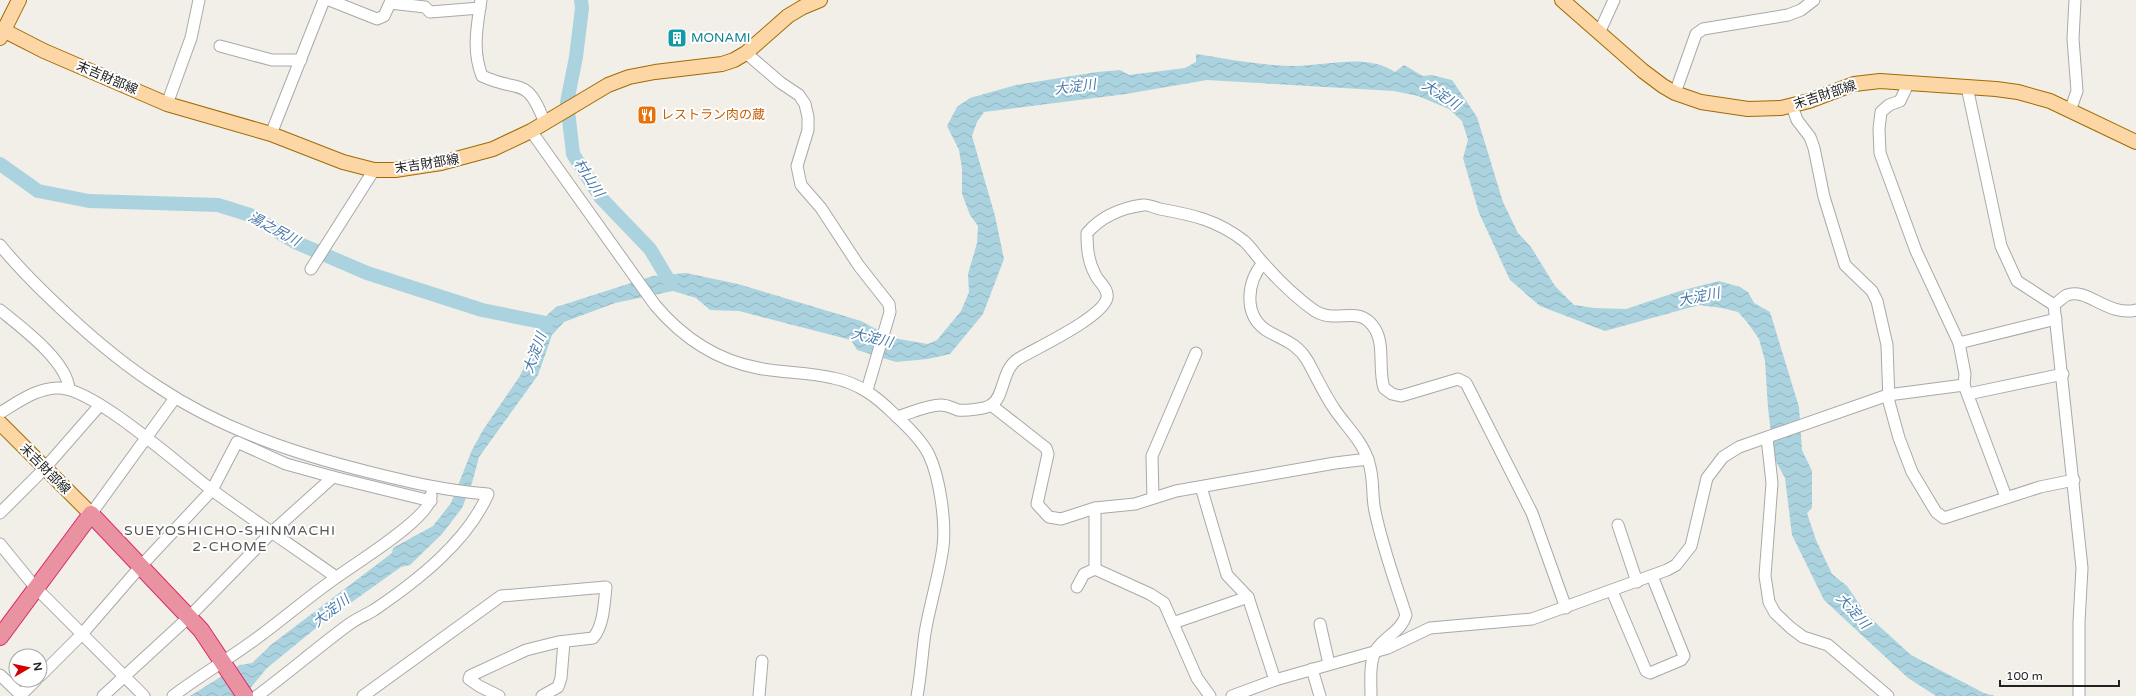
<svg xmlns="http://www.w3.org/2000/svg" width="2136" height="696" viewBox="0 0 2136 696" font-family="'Varela Round','Noto Sans JP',sans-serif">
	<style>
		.water { fill: url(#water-waves) }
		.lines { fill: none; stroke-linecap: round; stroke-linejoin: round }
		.river { stroke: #aad3df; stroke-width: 14 }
		.minor-casing { stroke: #a9a9a9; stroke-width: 13 }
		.major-casing { stroke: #a06b00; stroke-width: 16 }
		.highway-casing { stroke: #dc2a67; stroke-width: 18 }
		.minor { stroke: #fff; stroke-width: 11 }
		.major { stroke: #fcd6a4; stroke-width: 14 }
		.highway { stroke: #e892a2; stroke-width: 16 }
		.labels { text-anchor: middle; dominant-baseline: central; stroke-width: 4; stroke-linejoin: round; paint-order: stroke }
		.culture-label { font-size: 13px; fill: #0d838f; stroke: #fff; text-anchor: start }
		.street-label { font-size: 13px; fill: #222; stroke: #fff }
		.food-label { font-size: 13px; fill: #c56008; stroke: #fff; text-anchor: start }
		.water-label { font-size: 14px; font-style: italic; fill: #4a7aab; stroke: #fff }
		.neighbourhood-label { font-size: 14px; letter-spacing: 1px; fill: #555; stroke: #fff }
	</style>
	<defs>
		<pattern id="water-waves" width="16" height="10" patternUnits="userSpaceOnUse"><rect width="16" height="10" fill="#aad3df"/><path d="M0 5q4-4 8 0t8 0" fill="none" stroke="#92b5bf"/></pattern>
	</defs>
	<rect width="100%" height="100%" fill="#f2efe9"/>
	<path class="water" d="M 1196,54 C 1227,59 1259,65 1290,66 C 1324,67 1365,52 1395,72 L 1404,65 L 1423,76 L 1431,75 L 1452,80 L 1477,117 L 1503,202 L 1518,233 L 1531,247 L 1555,286 L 1574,305 L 1594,308 L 1626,309 L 1680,291 L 1719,281 L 1740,287 L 1748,292 L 1754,303 L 1770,312 L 1799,407 L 1802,450 L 1812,471 L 1812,508 L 1807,513 L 1816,540 L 1832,574 L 1847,586 L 1866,614 L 1911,655 L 1984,693 L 1995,696 L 1936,696 L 1908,678 L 1824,600 L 1792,535 L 1785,478 L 1774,458 L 1768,408 L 1765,361 L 1759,339 L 1747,322 L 1738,312 L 1722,308 L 1699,305 L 1605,331 L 1540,306 L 1510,280 L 1479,213 L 1463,158 L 1468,140 L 1462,121 L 1449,109 L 1418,96 L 1394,91 L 1207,80 L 1126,94 L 984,112 L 977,122 L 972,136 L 995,216 L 1004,259 L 983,314 L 950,354 L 928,359 L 896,362 L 857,350 L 851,340 L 739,311 L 710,310 L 696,298 L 673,291 L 615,303 L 564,322 L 552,335 L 538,375 L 531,385 L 479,457 L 472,483 L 462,508 L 442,534 L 410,565 L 401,567 L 321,624 L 267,668 L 248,691 L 240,696 L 190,696 L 240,665 L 252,663 L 272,644 L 392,553 L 393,548 L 433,526 L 451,503 L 472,450 L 483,430 L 520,376 L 546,316 L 556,307 L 653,276 L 686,273 L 738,284 L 861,321 L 893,338 L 928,344 L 937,340 L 961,311 L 969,292 L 968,274 L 977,243 L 978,226 L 970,215 L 962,194 L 962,169 L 959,150 L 947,126 L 957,107 L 970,98 L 1016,85 L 1097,72 L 1120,70 L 1129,75 L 1185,68 L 1196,62 Z"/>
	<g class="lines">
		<g class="river">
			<path d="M 581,0 L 582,8 L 576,57 L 567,102 L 573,154 L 601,198 L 650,249 L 671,284"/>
			<path d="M 0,164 L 38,191 L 89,201 L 218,205 L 250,215 L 295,242 L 367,273 L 482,310 L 546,323"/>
		</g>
		<g class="minor-casing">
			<g id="minor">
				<path d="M 329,0 L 377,19 L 384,16 L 390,3 L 425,7 L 430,12 L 480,8"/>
				<path d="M 481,0 C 477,26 472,51 482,76 C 521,94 526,74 545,123"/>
				<path d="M 1599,33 L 1614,0"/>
				<path d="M 220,46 L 272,60 L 301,60"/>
				<path d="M 746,53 L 781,83 L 799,95 L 805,104 L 808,117 L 808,130 L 797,166 L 801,185 L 821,208 L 859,266 L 889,304 L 890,312 L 867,390"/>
				<path d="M 1909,82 L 1900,101 L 1889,105 L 1881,112 L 1879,129 L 1880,153 L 1916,251 L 1959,343"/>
				<path d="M 1967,87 L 2001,246 L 2017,281 L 2054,305"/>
				<path d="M 1675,93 L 1696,34 L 1703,29 L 1788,15 L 1801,10 L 1814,0"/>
				<path d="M 167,104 L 191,38 L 199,0"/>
				<path d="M 1792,106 L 1797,120 L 1810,137 L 1814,148 L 1824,197 L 1845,265 L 1872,291 L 1877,301 L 1887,345 L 1889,402 L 1899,438 L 1912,472 L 1936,512 L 1944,518 L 2040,487 L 2074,480"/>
				<path d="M 2070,111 L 2077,91 L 2073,39 L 2075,0"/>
				<path d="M 531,131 L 655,305 C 682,337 715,360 758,368 C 782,373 808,372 833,378 C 858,383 876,396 894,414 C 906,425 922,440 929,455 C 940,478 946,523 943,547 C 939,576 930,604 925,633 C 922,654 921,675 917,696"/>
				<path d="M 271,134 L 324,0"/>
				<path d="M 0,245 C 21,271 45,294 70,317 C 97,342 126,366 157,386 C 221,429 296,454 369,472 C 409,482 447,491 488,494 C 467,542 417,581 374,610 C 366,615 356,619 348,625 C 317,648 288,673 257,696"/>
				<path d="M 1263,263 C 1247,282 1243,314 1266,330 C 1282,340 1296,342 1307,360 C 1316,376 1324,394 1335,410 C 1346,426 1362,441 1368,460 C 1375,479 1371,494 1375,511 C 1382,546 1395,581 1406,615 C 1401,632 1385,636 1376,650 C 1369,662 1371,682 1371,696"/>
				<path d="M 311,269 L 374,170"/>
				<path d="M 2054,305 L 2082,568 L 2079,622 L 2079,696"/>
				<path d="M 2054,305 C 2058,302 2063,297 2067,295 C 2087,287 2108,317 2136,310"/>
				<path d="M 0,310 C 21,327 67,361 69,389"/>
				<path d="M 1964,385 L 2006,497"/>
				<path d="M 1968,394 L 2063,374"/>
				<path d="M 991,405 L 1046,448 L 1048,454 L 1037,504 L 1049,517 L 1061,519 L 1095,508 L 1135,504 L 1176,491 L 1335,463 L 1368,459"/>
				<path d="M 0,413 C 18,402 38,387 60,388 C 96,390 180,466 212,490 C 253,520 295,548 336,577"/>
				<path d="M 897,417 C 911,413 927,405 941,405 C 948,405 952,408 958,410 C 964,411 986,409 991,405 C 1005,397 1001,370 1018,359 C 1036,348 1102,318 1107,298 C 1109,288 1098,282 1095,274 C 1088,261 1087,248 1087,233 C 1101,217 1121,208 1143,205 C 1148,204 1155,208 1160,209 C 1193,215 1217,220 1244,241 C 1251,247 1257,257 1264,264 C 1280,282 1295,297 1315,311 C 1338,325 1359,303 1375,329 C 1385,345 1378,370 1384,388 L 1392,394 L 1401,396 L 1458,379 L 1466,383 L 1532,513 L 1566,608"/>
				<path d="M 1767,438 L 1772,483 L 1765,576 L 1769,602 L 1775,613 L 1791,628 L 1803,637 L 1828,645 L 1888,696"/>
				<path d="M 1201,487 L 1227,575 L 1248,597 L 1275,680"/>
				<path d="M 1153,498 L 1152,456 L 1196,353"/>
				<path d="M 1095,508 L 1095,569"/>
				<path d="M 0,513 L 44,469 L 100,405"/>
				<path d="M 91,514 L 175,398"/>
				<path d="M 1618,525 L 1637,582"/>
				<path d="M 0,544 L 35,587 L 144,696"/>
				<path d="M 1077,587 L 1084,574 L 1095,569 L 1150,594 L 1164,603 L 1197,678 L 1210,696"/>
				<path d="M 1612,591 L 1646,671 L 1650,673 L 1681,660 L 1684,656 L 1652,576"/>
				<path d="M 1173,623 L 1248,597"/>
				<path d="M 1320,624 L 1329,664"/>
				<path d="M 1312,669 L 1320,696"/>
				<path d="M 0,675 L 22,696"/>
				<path d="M 40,676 L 82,634 L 140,567 L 212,490 L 237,442 L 286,464 L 333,477"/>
				<path d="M 21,695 L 36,680"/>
				<path d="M 103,696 L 189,617 L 273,531 L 333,477 L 431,501"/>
				<path d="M 173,696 C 198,677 227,660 253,641 C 281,621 308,597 337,577 C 354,564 434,516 431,495"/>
				<path d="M 363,696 L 501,596 L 606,587 C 604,604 604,625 593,638 L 558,642 L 526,650 L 470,676 L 469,679 L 479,686 L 499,696"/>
				<path d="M 542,696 L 558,687 L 561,678 L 564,642"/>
				<path d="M 759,696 L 762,661"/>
				<path d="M 1232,696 L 1275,680 L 1388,648 L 1430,628 L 1532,619 L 1667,570 L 1676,565 L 1691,546 L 1707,478 L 1723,457 L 1739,447 L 1888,395 L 1964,385 L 1965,374 L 1959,343 L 2056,319"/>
			</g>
		</g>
		<g class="major-casing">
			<g id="major">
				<path d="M 1562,0 L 1643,71 L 1663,86 L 1675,93 L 1701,102 L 1748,109 L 1781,108 L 1809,101 L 1854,84 L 1880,81 L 1996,89 L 2018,92 L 2050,101 L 2136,142"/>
				<path d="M 3,30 L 44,51 L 167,104 L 271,134 L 343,162 L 374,170 L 395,170 L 441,163 L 493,149 L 531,131 L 608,85 L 629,77 L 655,72 L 722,64 L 734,60 L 746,53 L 788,16 L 803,7 L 820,0"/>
				<path d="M 0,38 L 19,0"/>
				<path d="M 0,423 L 91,514"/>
			</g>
		</g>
		<g class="highway-casing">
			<path id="highway" d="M 0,637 L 91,514 L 201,630 L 245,696"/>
		</g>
		<use href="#minor" class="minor"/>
		<use href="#major" class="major"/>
		<use href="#highway" class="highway"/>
	</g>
	<defs>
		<g id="building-square" transform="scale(1)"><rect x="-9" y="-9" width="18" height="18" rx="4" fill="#0f9aa8" stroke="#fff"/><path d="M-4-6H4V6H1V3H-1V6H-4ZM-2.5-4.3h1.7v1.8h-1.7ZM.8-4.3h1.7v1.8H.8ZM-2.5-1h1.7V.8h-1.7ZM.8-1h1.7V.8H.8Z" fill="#fff"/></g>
		<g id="restaurant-square" transform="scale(1)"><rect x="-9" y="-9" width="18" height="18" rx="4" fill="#e8710a" stroke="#fff"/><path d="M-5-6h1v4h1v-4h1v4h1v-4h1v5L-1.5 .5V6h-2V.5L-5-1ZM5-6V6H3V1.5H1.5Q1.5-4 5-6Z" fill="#fff"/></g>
	</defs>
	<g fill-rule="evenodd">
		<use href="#building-square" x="677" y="38"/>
		<use href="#restaurant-square" x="647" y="115"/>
	</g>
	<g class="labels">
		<g class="culture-label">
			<text x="691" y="38">MONAMI</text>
		</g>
		<g class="street-label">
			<text transform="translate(107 78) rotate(23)">末吉財部線</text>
			<text transform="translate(1825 95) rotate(-18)">末吉財部線</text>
			<text transform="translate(427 164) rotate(-9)">末吉財部線</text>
			<text transform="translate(45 469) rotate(45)">末吉財部線</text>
		</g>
		<g class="food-label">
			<text x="661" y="115">レストラン肉の蔵</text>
		</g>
		<g class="water-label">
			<text transform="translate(1075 87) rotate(-7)">大淀川</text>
			<text transform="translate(1441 95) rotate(33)">大淀川</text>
			<text transform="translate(589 178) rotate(57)">村山川</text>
			<text transform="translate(274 229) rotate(28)">湯之尻川</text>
			<text transform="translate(1699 297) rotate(-11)">大淀川</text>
			<text transform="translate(872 338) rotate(13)">大淀川</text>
			<text transform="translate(535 353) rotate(-70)">大淀川</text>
			<text transform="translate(331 611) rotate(-38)">大淀川</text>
			<text transform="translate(1853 611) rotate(48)">大淀川</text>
		</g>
		<g class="neighbourhood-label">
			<text x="230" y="530">SUEYOSHICHO-SHINMACHI<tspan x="230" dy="16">2-CHOME</tspan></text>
		</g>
	</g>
	<g transform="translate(28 668) rotate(81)"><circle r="19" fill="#ffffff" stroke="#a7a7a7"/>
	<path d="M0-3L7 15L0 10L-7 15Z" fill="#d40000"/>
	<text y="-6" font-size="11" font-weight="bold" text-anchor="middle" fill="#222222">N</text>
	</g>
	<path d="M2000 680v6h119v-6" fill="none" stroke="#222222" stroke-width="2"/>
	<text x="2006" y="680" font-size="12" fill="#222222" stroke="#ffffff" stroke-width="3" paint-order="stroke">100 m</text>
</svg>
